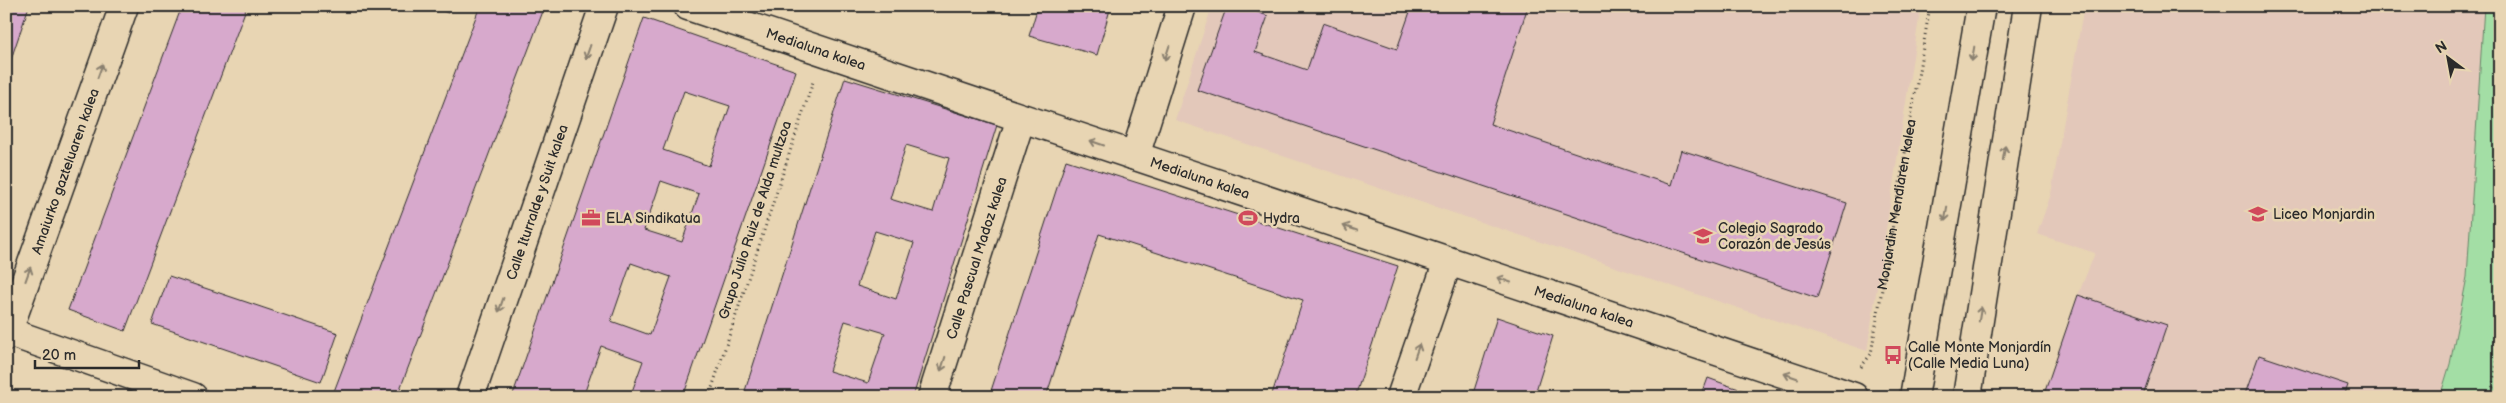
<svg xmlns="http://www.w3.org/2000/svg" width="2506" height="403" viewBox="0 0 2506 403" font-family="'Balsamiq Sans',sans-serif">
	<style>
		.built { fill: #e3c8ba }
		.green { fill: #a3dea5; stroke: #678468 }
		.building { fill: #d7a9cc; stroke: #2b2b2b; fill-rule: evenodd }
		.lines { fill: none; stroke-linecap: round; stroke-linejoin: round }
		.minor-casing { stroke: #2b2b2b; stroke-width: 31 }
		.major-casing { stroke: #2b2b2b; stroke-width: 31 }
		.path { stroke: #2b2b2b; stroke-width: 3; stroke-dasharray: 1 4; stroke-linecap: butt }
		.minor { stroke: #e8d5b3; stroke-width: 28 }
		.major { stroke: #e8d5b3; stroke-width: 28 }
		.oneway { stroke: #8a806f }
		.labels { text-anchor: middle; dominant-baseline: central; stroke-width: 5; stroke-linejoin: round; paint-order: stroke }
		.street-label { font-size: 14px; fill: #2b2b2b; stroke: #e8d5b3 }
		.poi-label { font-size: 14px; fill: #2b2b2b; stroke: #e8d5b3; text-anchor: start }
	</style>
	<rect width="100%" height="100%" fill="#e8d5b3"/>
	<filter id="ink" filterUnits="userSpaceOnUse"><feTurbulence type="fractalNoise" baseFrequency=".02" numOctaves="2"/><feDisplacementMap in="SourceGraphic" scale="10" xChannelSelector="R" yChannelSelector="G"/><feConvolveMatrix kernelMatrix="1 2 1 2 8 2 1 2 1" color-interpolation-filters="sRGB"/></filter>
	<g filter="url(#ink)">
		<g class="built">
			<path d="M 1212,6 L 1921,6 L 1867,351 L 1175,120 Z"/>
			<path d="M 2084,6 L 2484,6 L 2467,277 L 2450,364 L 2440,397 L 2043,397 L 2078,295 L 2095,253 L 2037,234 L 2051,194 Z"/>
		</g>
		<path class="green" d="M 2484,6 L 2500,6 L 2500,397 L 2440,397 L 2450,364 L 2467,277 Z"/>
		<g class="building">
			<path d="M 6,6 L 29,6 L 6,74 Z"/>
			<path d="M 182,6 L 247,6 L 125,331 L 68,310 Z"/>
			<path d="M 430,6 L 451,6 L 448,13 Z"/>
			<path d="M 480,6 L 545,6 L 397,397 L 339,397 L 333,394 Z"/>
			<path d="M 1038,6 L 1111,6 L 1097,55 L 1029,36 Z"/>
			<path d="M 1227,6 L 1241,6 L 1268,16 L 1255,52 L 1307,70 L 1323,23 L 1397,49 L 1412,6 L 1528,6 L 1490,124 L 1671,185 L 1681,150 L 1847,203 L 1817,298 L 1197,90 Z"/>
			<path d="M 644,18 L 796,71 L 748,210 L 683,397 L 630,397 L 643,361 L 601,346 L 583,397 L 512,397 ZM 684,91 L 730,106 L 709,166 L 663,150 ZM 661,181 L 699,194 L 682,242 L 644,230 ZM 631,263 L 671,277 L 650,335 L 611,321 Z"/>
			<path d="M 845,78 L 997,125 L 913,397 L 743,397 ZM 906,145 L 949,158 L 933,212 L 890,199 ZM 875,231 L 914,243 L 896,299 L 857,286 ZM 845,321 L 885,333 L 868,383 L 829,371 Z"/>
			<path d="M 1066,160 L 1398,266 L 1355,397 L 1271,397 L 1303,300 L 1099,234 L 1046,397 L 989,397 Z"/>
			<path d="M 169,276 L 338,333 L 321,382 L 152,324 Z"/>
			<path d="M 2078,295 L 2167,325 L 2143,395 L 2147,397 L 2043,397 Z"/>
			<path d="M 1497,317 L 1553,336 L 1534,397 L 1472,397 Z"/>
			<path d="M 2259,355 L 2348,385 L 2344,397 L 2244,397 Z"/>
			<path d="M 1708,378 L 1727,385 L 1763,397 L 1701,397 Z"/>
		</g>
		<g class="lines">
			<g class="minor-casing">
				<g id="minor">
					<path id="s2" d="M 688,6 L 1854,397"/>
					<path d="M 1135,156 L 1182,6"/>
					<path d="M 6,331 L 193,397"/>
					<path id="s3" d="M 6,336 L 124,6"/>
					<path id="s4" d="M 470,397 L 604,6"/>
					<path id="s5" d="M 932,397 L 1021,118"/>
					<path d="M 1401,397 L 1448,261"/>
				</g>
			</g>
			<g class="major-casing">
				<g id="major">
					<path d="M 1914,397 L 1981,6"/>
					<path d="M 1967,397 L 2028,6"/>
				</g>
			</g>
			<g class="path">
				<path id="s1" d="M 1861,367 L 1871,354 L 1930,6"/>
				<path d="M 709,397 L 813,82"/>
				<path d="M 2491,397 L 2500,344"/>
			</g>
			<use href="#minor" class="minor"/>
			<use href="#major" class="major"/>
		</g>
		<defs><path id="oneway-shaft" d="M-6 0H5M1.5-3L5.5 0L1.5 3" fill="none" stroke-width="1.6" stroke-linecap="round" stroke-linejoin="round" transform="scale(1.25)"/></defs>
		<g class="oneway">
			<use href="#oneway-shaft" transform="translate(588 52) rotate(109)"/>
			<use href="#oneway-shaft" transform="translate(1167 53) rotate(108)"/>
			<use href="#oneway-shaft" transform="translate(1973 54) rotate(100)"/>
			<use href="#oneway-shaft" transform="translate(100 71) rotate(-70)"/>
			<use href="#oneway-shaft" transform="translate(1097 143) rotate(-161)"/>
			<use href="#oneway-shaft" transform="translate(2004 153) rotate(-81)"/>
			<use href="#oneway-shaft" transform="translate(1946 214) rotate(100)"/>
			<use href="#oneway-shaft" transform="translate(1350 228) rotate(-161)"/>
			<use href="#oneway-shaft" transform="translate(28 274) rotate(-70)"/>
			<use href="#oneway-shaft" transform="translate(1504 280) rotate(-161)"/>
			<use href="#oneway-shaft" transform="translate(501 305) rotate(109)"/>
			<use href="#oneway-shaft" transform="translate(1980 314) rotate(-81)"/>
			<use href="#oneway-shaft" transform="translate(1417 351) rotate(-71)"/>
			<use href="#oneway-shaft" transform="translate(943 364) rotate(108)"/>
			<use href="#oneway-shaft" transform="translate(1791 376) rotate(-161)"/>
		</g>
	</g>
	<defs>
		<g id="school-bare" transform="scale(1.5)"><path d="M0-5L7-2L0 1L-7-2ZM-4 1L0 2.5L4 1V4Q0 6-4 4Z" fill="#d1495b" stroke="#e8d5b3" stroke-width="2.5" paint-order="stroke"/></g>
		<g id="office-bare" transform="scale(1.5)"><path d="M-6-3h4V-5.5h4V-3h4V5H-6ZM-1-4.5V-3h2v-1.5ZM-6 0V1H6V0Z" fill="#d1495b" stroke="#e8d5b3" stroke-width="2.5" paint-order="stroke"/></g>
		<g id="stadium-bare" transform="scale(1.5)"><path d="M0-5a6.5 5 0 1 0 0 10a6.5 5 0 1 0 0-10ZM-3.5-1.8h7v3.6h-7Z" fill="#d1495b" stroke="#e8d5b3" stroke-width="2.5" paint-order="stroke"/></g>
		<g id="bus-bare" transform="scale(1.5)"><path d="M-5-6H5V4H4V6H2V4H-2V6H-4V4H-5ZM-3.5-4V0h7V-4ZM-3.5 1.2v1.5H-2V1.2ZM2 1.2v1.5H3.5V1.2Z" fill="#d1495b" stroke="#e8d5b3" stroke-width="2.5" paint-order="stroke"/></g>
	</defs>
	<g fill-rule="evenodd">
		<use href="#school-bare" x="2258" y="214"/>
		<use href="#office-bare" x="591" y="218"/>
		<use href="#stadium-bare" x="1248" y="218"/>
		<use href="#school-bare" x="1703" y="236"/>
		<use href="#bus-bare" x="1893" y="355"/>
	</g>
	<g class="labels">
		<g class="street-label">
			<text stroke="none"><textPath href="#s2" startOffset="135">Medialuna kalea</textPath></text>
			<text stroke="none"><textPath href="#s3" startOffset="175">Amaiurko gazteluaren kalea</textPath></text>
			<text stroke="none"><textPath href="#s2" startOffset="540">Medialuna kalea</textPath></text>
			<text stroke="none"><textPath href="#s4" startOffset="206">Calle Iturralde y Suit kalea</textPath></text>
			<text stroke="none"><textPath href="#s1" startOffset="168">Monjardin Mendiaren kalea</textPath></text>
			<text transform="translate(755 220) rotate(-72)">Grupo Julio Ruiz de Alda multzoa</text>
			<text stroke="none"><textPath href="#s5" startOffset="146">Calle Pascual Madoz kalea</textPath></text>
			<text stroke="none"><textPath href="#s2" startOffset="945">Medialuna kalea</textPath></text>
		</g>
		<g class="poi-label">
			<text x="2273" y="214">Liceo Monjardin</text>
			<text x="606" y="218">ELA Sindikatua</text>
			<text x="1263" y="218">Hydra</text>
			<text x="1718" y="228">Colegio Sagrado<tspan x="1718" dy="16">Corazón de Jesús</tspan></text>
			<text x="1908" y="347">Calle Monte Monjardín<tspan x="1908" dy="16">(Calle Media Luna)</tspan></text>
		</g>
	</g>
	<rect width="2506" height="403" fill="none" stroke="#e8d5b3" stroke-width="25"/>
	<rect x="12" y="12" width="2481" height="378" fill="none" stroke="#2b2b2b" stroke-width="2" filter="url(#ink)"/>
	<g transform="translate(2448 58) rotate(328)" stroke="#e8d5b3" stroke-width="4" paint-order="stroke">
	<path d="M0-4L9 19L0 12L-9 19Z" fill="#2b2b2b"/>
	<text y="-8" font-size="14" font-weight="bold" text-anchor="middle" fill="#2b2b2b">N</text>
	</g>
	<path d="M35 360v8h104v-8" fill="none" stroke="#2b2b2b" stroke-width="2.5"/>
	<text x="42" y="360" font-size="15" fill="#2b2b2b" stroke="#e8d5b3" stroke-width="4" paint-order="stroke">20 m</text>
</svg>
